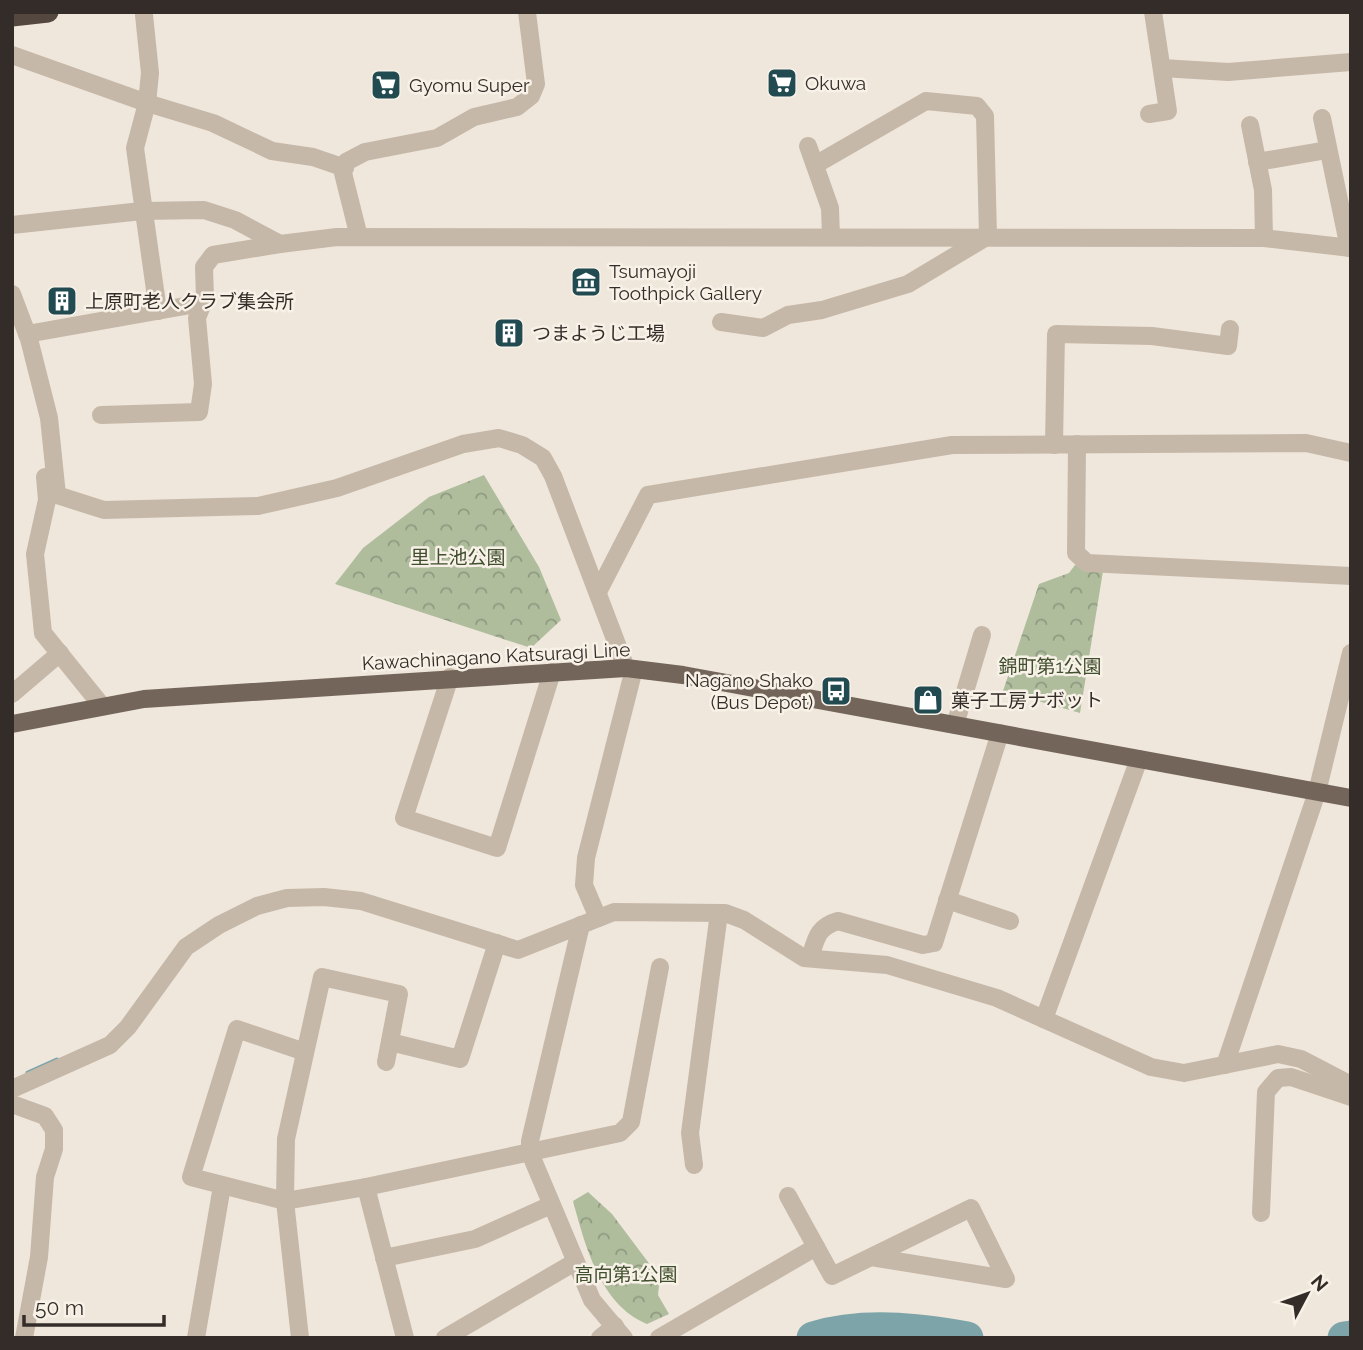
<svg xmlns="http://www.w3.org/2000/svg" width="1363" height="1350" viewBox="0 0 1363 1350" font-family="Raleway,'Noto Sans JP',sans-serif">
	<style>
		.park { fill: url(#park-crowns) }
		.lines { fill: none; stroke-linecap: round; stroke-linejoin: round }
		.stream { stroke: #7da4a9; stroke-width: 5 }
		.river { stroke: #7da4a9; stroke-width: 33 }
		.minor { stroke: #c6b8a8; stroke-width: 18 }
		.major { stroke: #74655a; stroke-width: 18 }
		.highway { stroke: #544740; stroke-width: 21 }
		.labels { text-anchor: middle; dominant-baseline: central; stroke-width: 5; stroke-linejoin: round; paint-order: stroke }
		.poi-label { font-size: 19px; fill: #342c28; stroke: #f7f1e7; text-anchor: start }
		.park-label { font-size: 19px; fill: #404f2e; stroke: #f7f1e7 }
		.street-label { font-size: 19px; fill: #342c28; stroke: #f7f1e7 }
	</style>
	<defs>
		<pattern id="park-crowns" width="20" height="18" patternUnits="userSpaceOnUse" patternTransform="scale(1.75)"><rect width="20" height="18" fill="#afbd9d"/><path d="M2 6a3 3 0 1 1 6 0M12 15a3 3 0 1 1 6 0" fill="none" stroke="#8f9a80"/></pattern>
	</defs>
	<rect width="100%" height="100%" fill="#efe7db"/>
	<g class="park">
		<path d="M 484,475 L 539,567 L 561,620 L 531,648 L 335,584 L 363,548 L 429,497 Z"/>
		<path d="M 1075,565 L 1103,571 L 1080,713 L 1003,691 L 1039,584 L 1069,573 Z"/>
		<path d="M 588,1192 L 612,1214 L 648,1262 L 659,1285 L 658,1295 L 669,1314 L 647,1324 C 600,1305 585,1245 573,1201 Z"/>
	</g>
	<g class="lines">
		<path class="stream" d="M 28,1073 L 57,1060"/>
		<g class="river">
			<path d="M 813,1338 C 863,1323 917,1329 967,1338"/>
			<path d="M 1344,1338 L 1351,1337"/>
		</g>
		<g class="minor">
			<path d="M 144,15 L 150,73 L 147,103 L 135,148 L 158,311"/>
			<path d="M 12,55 L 147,103 L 213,123 L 272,151 L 313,157 L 345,168"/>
			<path d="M 1162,68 L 1228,72 L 1351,62"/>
			<path d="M 1149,114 L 1168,111 L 1153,12"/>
			<path d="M 1322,118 L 1349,248"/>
			<path d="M 1250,125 L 1263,190 L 1264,238"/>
			<path d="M 808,146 L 830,208 L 831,237"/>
			<path d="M 1257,162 L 1327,150"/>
			<path d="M 12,225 L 142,211 L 204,210 L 235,220 L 280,244 L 337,237 L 1264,238 L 1351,248"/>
			<path d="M 359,237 L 343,173 L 346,162 L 365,152 L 437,138 L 474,117 L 517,107 L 531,96 L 536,84 L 527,12"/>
			<path d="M 12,294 L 29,339 L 49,418 L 57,495 L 104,510 L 258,506 L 337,488 L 463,444 L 499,438 L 522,445 L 543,458 L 553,476 L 626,668"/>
			<path d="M 721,322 L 763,328 L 788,315 L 822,310 L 908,284 L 988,236 L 985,116 L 977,106 L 926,101 L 815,165"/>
			<path d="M 27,334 L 202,303"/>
			<path d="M 101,415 L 199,412 L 203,384 L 197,318 L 205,298 L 204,267 L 213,255 L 280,244"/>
			<path d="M 1077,444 L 1076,553 L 1087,563 L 1351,576"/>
			<path d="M 1054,445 L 1056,334 L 1152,336 L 1228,346 L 1230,329"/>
			<path d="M 45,477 L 47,500 L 35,554 L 43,633 L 102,706"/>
			<path d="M 598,592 L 648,495 L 952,445 L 1306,443 L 1351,453"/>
			<path d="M 450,677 L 404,818 L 497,848 L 552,672"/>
			<path d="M 12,694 L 60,653"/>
			<path d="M 955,725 L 982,635"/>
			<path d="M 947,900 L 1010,921"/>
			<path d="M 598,918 L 584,885 L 586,858 L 634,669"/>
			<path d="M 581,925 L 530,1141 L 530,1153 L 592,1300 L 624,1338"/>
			<path d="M 810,958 C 816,939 817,927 838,921 L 923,945 L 934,943 L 1000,733"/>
			<path d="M 1044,1019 L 1139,759"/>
			<path d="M 390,1042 L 460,1059 L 497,943"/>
			<path d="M 305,1052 L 237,1029 L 191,1177 L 285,1201 L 366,1187 L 620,1133 L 631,1122 L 660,967"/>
			<path d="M 1225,1065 L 1317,792 L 1351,653"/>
			<path d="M 12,1089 L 110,1045 L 128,1027 L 186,947 L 219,925 L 257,906 L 287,898 L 324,897 L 361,901 L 518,950 L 614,912 L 725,913 L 744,920 L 804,958 L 887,965 L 997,998 L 1151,1067 L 1184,1073 L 1278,1054 L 1301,1059 L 1351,1085"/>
			<path d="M 12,1104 L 45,1116 L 54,1130 L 54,1149 L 45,1177 L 39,1257 L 24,1338"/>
			<path d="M 694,1165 L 690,1133 L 719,913"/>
			<path d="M 366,1187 L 405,1338"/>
			<path d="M 788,1196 L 832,1276 L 971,1208 L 1006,1279 L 871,1257"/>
			<path d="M 1261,1213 L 1266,1092 L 1278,1078 L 1291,1077 L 1351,1097"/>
			<path d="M 384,1258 L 475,1239 L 551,1205"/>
			<path d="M 196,1338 L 222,1186"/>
			<path d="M 300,1338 L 285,1201 L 286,1139 L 322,977 L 399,994 L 386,1062"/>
			<path d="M 445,1338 L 575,1262"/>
			<path d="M 600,1338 L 615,1326"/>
			<path d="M 659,1338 L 816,1247"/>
		</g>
		<path class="major" d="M 12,724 L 144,699 L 626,668 L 683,675 L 1351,798"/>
		<path class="highway" d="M 12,16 L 48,12"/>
	</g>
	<defs>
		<g id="supermarket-square" transform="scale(1.575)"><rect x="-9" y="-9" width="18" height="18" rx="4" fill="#214a51" stroke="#f7f1e7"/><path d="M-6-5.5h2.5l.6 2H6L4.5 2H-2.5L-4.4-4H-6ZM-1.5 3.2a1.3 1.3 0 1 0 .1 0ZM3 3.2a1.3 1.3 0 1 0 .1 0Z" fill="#fff"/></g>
		<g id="museum-square" transform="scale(1.575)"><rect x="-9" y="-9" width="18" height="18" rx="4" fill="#214a51" stroke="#f7f1e7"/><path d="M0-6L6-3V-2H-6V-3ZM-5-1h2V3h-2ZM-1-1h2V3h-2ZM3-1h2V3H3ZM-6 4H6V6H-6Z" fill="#fff"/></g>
		<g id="building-square" transform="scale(1.575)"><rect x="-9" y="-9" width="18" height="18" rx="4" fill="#214a51" stroke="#f7f1e7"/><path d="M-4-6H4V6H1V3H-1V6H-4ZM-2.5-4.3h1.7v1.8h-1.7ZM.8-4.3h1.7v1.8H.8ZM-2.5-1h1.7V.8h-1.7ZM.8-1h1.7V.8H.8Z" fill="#fff"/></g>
		<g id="bus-square" transform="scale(1.575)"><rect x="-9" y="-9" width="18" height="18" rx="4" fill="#214a51" stroke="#f7f1e7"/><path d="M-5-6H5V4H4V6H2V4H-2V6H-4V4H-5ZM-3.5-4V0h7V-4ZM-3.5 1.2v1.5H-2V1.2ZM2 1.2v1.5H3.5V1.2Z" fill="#fff"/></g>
		<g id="shop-square" transform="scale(1.575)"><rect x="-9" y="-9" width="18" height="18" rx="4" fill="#214a51" stroke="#f7f1e7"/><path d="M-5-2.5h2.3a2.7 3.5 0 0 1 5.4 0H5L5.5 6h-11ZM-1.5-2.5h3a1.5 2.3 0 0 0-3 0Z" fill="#fff"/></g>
	</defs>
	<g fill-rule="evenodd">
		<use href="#supermarket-square" x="782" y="83"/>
		<use href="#supermarket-square" x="386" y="85"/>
		<use href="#museum-square" x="586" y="282"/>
		<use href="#building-square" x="62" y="301"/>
		<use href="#building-square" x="509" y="333"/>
		<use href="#bus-square" x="836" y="691"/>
		<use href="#shop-square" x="928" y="700"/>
	</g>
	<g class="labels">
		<g class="poi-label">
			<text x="805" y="83">Okuwa</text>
			<text x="409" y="85">Gyomu Super</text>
			<text x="609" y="271">Tsumayoji<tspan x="609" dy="22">Toothpick Gallery</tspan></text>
			<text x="85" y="301">上原町老人クラブ集会所</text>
			<text x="532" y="333">つまようじ工場</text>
			<text x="813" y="680" text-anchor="end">Nagano Shako<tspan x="813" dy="22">(Bus Depot)</tspan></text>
			<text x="951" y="700">菓子工房ナボット</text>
		</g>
		<g class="park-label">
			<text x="458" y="557">里上池公園</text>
			<text x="1050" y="666">錦町第1公園</text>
			<text x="626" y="1274">高向第1公園</text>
		</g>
		<g class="street-label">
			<text transform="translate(496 656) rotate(-3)">Kawachinagano Katsuragi Line</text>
		</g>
	</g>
	<rect width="1363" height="1350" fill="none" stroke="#342c28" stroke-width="28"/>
	<g transform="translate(1307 1294) rotate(49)" stroke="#f7f1e7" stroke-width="5" paint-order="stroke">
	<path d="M0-5L12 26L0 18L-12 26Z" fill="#342c28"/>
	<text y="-10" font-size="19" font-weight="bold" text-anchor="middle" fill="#342c28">N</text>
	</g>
	<path d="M24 1315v10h140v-10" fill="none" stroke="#342c28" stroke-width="3.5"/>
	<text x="35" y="1315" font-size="21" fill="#342c28" stroke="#f7f1e7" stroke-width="5" paint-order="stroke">50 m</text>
</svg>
